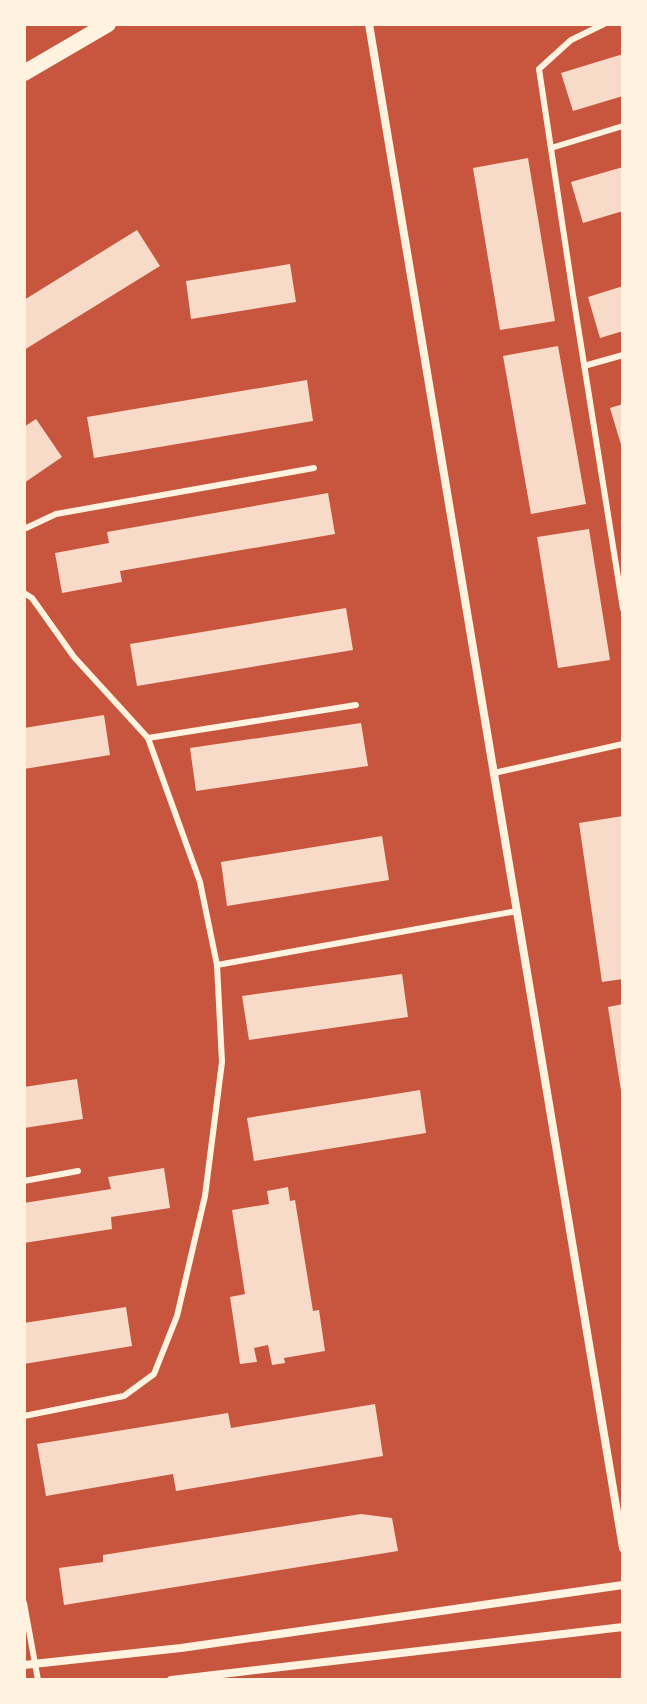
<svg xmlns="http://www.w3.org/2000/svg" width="647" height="1704" viewBox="0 0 647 1704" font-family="'Golos Text',sans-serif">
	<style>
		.building { fill: #f7dbc8 }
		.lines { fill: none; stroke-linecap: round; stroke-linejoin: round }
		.service { stroke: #fff3e0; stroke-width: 6 }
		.minor { stroke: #fff3e0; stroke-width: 8 }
		.secondary { stroke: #fff3e0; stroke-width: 16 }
	</style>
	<rect width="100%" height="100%" fill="#c8553d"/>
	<g class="building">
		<path d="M 623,54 L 623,96 L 573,111 L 561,73 Z"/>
		<path d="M 528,158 L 555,321 L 500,330 L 473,168 Z"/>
		<path d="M 623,167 L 623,211 L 583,223 L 571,182 Z"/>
		<path d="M 137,230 L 160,266 L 24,350 L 24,300 Z"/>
		<path d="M 290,264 L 296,302 L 191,319 L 186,281 Z"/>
		<path d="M 623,286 L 623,331 L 600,338 L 588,297 Z"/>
		<path d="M 558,346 L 586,504 L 531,514 L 503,356 Z"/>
		<path d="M 307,380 L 313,421 L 94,458 L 87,417 Z"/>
		<path d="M 623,404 L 623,448 L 622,448 L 610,408 Z"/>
		<path d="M 36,419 L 62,457 L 24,483 L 24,427 Z"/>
		<path d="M 328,493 L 335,534 L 120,571 L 122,582 L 62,593 L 55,553 L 109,543 L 107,532 Z"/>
		<path d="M 589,529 L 610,660 L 558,668 L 537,537 Z"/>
		<path d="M 346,608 L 353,650 L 137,686 L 130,644 Z"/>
		<path d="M 104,715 L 110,755 L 24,769 L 24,728 Z"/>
		<path d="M 361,723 L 368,766 L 196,791 L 190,748 Z"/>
		<path d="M 623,816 L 623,979 L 602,982 L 579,823 Z"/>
		<path d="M 382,836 L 389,880 L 227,906 L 221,862 Z"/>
		<path d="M 402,974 L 408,1017 L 249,1040 L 242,996 Z"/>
		<path d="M 623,1004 L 623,1091 L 621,1091 L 608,1007 Z"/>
		<path d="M 77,1079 L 83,1119 L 24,1128 L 24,1087 Z"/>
		<path d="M 420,1090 L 426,1133 L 254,1161 L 247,1118 Z"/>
		<path d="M 164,1168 L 170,1208 L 111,1217 L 112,1229 L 24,1243 L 24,1203 L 111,1189 L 108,1177 Z"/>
		<path d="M 288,1187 L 290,1201 L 295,1200 L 313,1311 L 319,1310 L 325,1351 L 284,1358 L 285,1363 L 272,1365 L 268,1345 L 254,1348 L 257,1362 L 240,1364 L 230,1297 L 245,1294 L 232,1210 L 269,1204 L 267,1191 Z"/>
		<path d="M 126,1307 L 132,1346 L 24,1364 L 24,1323 Z"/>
		<path d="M 375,1404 L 383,1456 L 176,1491 L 173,1474 L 46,1496 L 37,1444 L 228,1413 L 231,1428 Z"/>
		<path d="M 361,1514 L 392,1518 L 398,1551 L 64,1605 L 59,1568 L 103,1562 L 103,1555 Z"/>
	</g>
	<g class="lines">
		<g class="service">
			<path d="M 604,24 L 571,40 L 539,69 L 573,295 L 623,609"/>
			<path d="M 551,148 L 623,126"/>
			<path d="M 584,366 L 623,355"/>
			<path d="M 24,529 L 56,514 L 314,468"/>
			<path d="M 24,593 L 32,598 L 74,657 L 148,738 L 200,882 L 217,965 L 222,1062 L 205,1196 L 177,1316 L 154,1374 L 124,1396 L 24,1416"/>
			<path d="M 148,738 L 356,705"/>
			<path d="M 494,773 L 623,744"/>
			<path d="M 217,965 L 517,911"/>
			<path d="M 24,1181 L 78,1171"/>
			<path d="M 24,1603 L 38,1680"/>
		</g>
		<g class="minor">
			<path d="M 369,24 L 623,1548"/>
			<path d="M 24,1665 L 181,1648 L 623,1585"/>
			<path d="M 171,1680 L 623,1627"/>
		</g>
		<path class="secondary" d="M 24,73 L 108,24"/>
	</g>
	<rect width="647" height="1704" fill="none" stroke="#fff3e0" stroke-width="52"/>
</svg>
